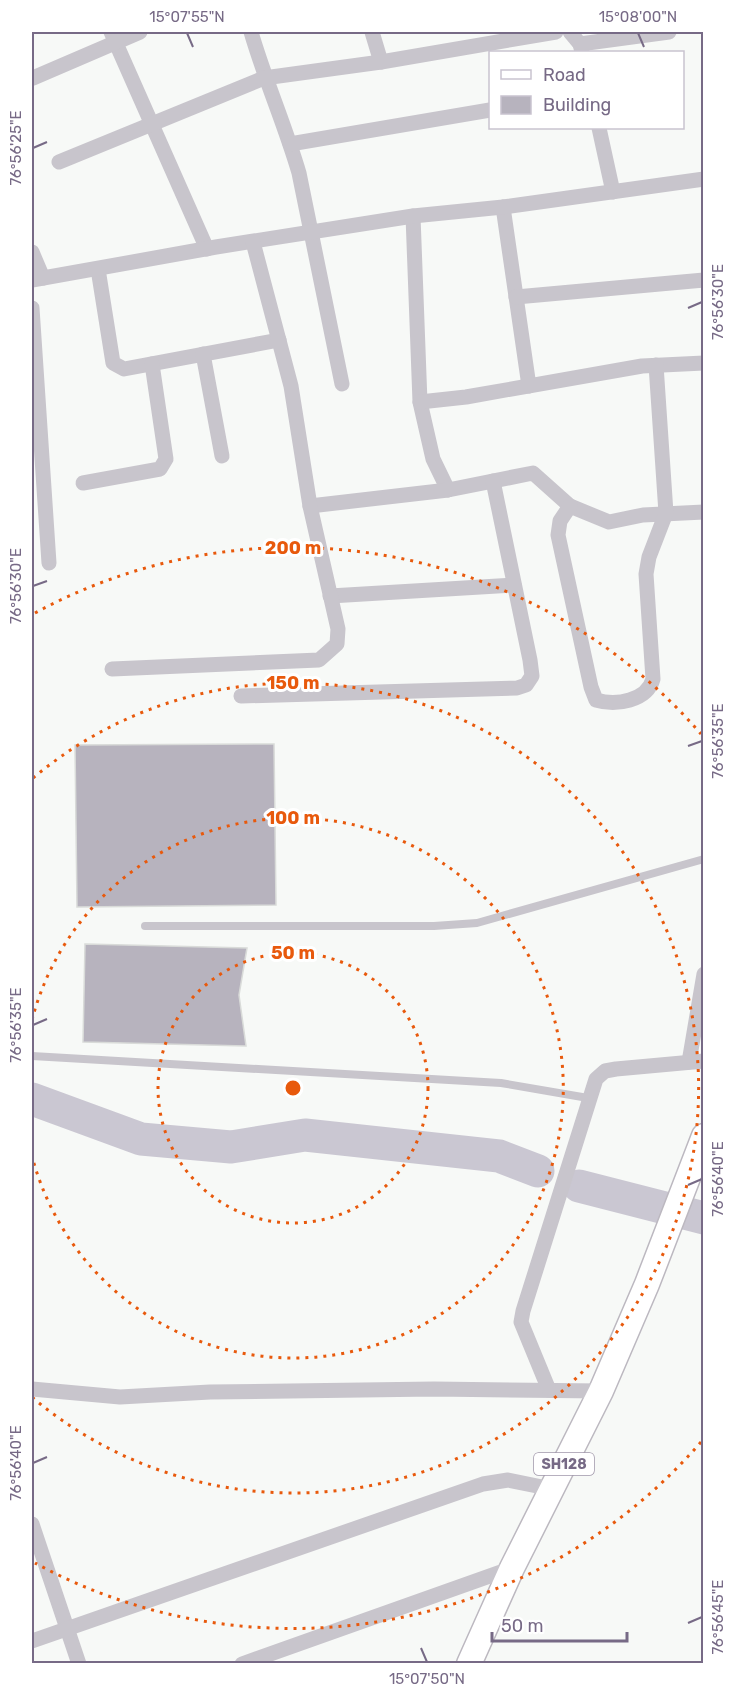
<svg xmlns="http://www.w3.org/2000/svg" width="735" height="1695" viewBox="0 0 735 1695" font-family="Rubik,sans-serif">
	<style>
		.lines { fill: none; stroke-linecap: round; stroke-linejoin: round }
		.river { stroke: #cac7d2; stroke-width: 33 }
		.building { fill: #b7b3be; stroke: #d9dbd9; stroke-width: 1.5 }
		.primary-casing { stroke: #bcb8c0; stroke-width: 27 }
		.service { stroke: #c8c5cc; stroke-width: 8 }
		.minor { stroke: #c8c5cc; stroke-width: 15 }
		.primary { stroke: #fff; stroke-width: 24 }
		.ticks { fill: none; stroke: #776a86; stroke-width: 2 }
		.ring { fill: none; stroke: #e8590c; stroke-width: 3; stroke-dasharray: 3 6 }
		.labels { text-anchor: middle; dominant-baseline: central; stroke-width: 6; stroke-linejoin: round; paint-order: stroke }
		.shield { fill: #fff; stroke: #a097aa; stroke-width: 1.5 }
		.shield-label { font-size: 14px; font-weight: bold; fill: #776a86 }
		.centre { fill: #e8590c; stroke: #fff; stroke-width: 3 }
		.ring-label { font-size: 18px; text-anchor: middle; font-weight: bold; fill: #e8590c; stroke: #fff; stroke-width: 6; stroke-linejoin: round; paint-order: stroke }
		.neatline { fill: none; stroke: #776a86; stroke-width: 2 }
		.ticks-label { font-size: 15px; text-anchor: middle; fill: #776a86 }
	</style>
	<rect width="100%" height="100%" fill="#f7f9f7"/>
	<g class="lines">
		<g class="river">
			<path d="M 32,1099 L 141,1139 L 231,1147 L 305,1135 L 499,1156 L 538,1171"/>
			<path d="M 579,1186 L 704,1218"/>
		</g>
	</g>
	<g class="building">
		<path d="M 274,744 L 276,905 L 77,907 L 75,745 Z"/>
		<path d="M 85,944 L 247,948 L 239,995 L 246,1046 L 83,1042 Z"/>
	</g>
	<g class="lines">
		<g class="primary-casing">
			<path id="primary" d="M 469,1664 L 512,1568 L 601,1391 L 647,1284 L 704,1136"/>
		</g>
		<g class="service">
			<path d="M 145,926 L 434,926 L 477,923 L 704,859"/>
			<path d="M 32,1056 L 501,1083 L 588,1098"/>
		</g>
		<g class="minor">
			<path d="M 111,32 L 207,249"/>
			<path d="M 251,32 C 265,80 285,125 299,173 L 342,384"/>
			<path d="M 372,32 L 381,62"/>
			<path d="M 570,32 L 580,44 L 582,52"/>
			<path d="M 580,44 L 669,32"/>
			<path d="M 33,78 L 140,32"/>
			<path d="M 599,128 L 613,192"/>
			<path d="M 290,144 L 490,110"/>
			<path d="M 59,162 L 264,78 L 381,62 L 556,32"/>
			<path d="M 503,207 L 529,386"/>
			<path d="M 413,216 L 420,402 L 433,459 L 448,490"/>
			<path d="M 32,252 L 43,278"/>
			<path d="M 98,269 L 113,363 L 124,369 L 279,340"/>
			<path d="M 32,280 L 216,247 L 413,216 L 503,207 L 704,179"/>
			<path d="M 516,297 L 704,280"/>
			<path d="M 32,308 L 49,563"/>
			<path d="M 203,354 L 222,456"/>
			<path d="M 420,402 L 466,397 L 642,366 L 704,363"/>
			<path d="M 83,483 L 160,469 L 166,459 L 152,364"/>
			<path d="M 310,506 L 448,490 L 533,473 L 570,506 L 609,522 L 643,515 L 704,512"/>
			<path d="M 570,506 L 560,521 L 558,535 L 591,687 L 596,700 C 616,706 647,701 653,679 L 646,574 L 649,557 L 666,513 L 656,365"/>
			<path d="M 330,596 L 514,585"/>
			<path d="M 112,669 L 319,660 L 337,644 L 338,629 L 310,506 L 291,386 L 253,242"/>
			<path d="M 241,696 L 517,688 L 526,685 L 532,676 L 530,660 L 493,481"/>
			<path d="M 689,1062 L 704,974"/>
			<path d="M 32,1389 L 120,1397 L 210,1392 L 434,1389 L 601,1391"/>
			<path d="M 549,1390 L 521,1322 L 523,1311 L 596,1079 L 605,1071 L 616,1069 L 704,1061"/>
			<path d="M 32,1524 L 79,1664"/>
			<path d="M 32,1641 L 483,1484 L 508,1480 L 552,1489"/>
			<path d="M 242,1664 L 512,1568"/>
		</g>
		<use href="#primary" class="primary"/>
	</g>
	<path class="ticks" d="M 187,33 L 193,47M 638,33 L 644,47M 33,148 L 47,142M 688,308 L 702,302M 33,586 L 47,581M 688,746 L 702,741M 33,1025 L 47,1019M 688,1185 L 702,1179M 33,1463 L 47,1457M 688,1623 L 702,1617M 421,1648 L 427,1662"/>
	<g class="ring">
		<circle cx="293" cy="1088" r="135"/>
		<path d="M32 1020A270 270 0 1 1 32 1156"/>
		<path d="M33 778A405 405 0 1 1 33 1398"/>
		<path d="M701 1442A540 540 0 0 1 35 1563M35 613A540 540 0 0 1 701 734"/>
	</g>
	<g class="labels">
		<rect class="shield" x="534" y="1453" width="60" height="22" rx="4.5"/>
		<g class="shield-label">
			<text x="564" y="1464">SH128</text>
		</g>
	</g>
	<circle cx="293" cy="1088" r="9" class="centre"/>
	<g class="ring-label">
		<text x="293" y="554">200 m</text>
		<text x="293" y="689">150 m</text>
		<text x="293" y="824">100 m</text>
		<text x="293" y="959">50 m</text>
	</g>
	<rect width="735" height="1695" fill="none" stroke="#ffffff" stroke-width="66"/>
	<rect x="489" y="51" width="195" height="78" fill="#ffffff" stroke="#c9c3cf" stroke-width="1.5"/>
	<rect x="501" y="70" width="30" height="9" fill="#ffffff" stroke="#c9c3cf" stroke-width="1.5"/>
	<text x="543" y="81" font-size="18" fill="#776a86">Road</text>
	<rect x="501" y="96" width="30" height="18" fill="#b7b3be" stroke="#c9c3cf" stroke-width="1.5"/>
	<text x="543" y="111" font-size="18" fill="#776a86">Building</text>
	<path d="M492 1632v9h135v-9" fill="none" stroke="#776a86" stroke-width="3"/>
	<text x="501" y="1632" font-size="18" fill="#776a86" stroke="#ffffff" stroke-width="4.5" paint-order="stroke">50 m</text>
	<rect x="33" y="33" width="669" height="1629" class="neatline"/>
	<g class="ticks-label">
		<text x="187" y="22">15°07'55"N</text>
		<text x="638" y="22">15°08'00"N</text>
		<text transform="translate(16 148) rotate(-90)" y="5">76°56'25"E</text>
		<text transform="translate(718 302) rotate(-90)" y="5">76°56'30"E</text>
		<text transform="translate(16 586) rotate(-90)" y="5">76°56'30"E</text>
		<text transform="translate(718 741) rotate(-90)" y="5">76°56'35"E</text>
		<text transform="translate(16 1025) rotate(-90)" y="5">76°56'35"E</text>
		<text transform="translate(718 1179) rotate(-90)" y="5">76°56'40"E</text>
		<text transform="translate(16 1463) rotate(-90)" y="5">76°56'40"E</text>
		<text transform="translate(718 1617) rotate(-90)" y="5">76°56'45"E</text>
		<text x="427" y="1684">15°07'50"N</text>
	</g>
</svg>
